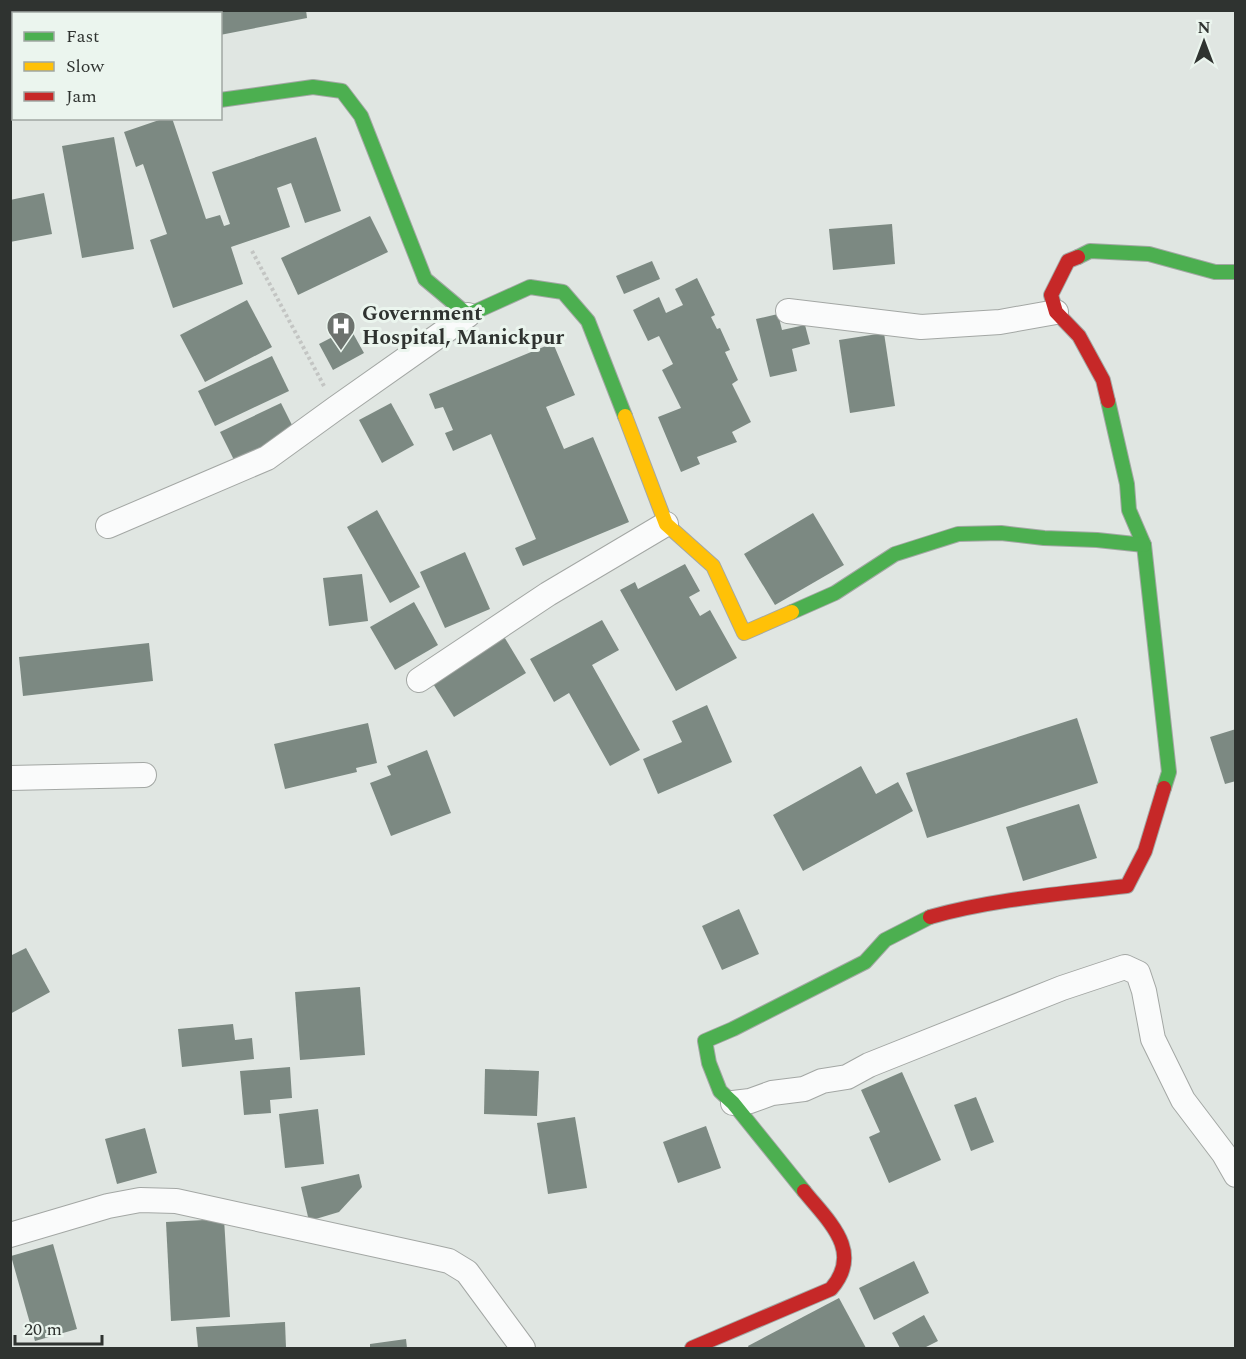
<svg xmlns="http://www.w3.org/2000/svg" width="1246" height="1359" viewBox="0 0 1246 1359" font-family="Spectral,serif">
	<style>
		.building { fill: #7c8982 }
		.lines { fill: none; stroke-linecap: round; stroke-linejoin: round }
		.street-casing { stroke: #a3a7a4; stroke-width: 26 }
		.fast-casing { stroke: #a3a7a4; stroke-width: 16 }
		.slow-casing { stroke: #a3a7a4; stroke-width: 16 }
		.jam-casing { stroke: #a3a7a4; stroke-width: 16 }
		.path { stroke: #c3c5c3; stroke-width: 4; stroke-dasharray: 3 3; stroke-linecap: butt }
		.street { stroke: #fafbfb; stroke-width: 24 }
		.fast { stroke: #4caf50; stroke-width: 14 }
		.slow { stroke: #ffc107; stroke-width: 14 }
		.jam { stroke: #c62828; stroke-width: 14 }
		.labels { text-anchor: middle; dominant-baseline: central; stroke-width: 6; stroke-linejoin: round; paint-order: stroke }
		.poi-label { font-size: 21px; font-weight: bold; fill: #2f3330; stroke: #ebf5ee; text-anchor: start }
	</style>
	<rect width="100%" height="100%" fill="#e0e6e2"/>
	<g class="building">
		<path d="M 215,10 L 306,10 L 307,18 L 220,35 L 220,14 L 216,14 Z"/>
		<path d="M 165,118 L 172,118 L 206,219 L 220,215 L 224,226 L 230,224 L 212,172 L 316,137 L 341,211 L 305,223 L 291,183 L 277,188 L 290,227 L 231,247 L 243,284 L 173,308 L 150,240 L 167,234 L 143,164 L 136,167 L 124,132 Z"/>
		<path d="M 114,137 L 134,249 L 82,258 L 62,146 Z"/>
		<path d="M 44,193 L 52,234 L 10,242 L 10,200 Z"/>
		<path d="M 370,216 L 388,252 L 298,295 L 281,258 Z"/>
		<path d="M 892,224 L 895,264 L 833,270 L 829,229 Z"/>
		<path d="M 652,261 L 660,279 L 624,294 L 616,276 Z"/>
		<path d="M 697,278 L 715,315 L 711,317 L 717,329 L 720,328 L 730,350 L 725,352 L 738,380 L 732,384 L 751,422 L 732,432 L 737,442 L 697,457 L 700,464 L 681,472 L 658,417 L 681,408 L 662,370 L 673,364 L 659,336 L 648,341 L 633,310 L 659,297 L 666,313 L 683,305 L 675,289 Z"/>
		<path d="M 247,300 L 272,347 L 205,382 L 180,335 Z"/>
		<path d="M 778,314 L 782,330 L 805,325 L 810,344 L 792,349 L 797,371 L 770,377 L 756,319 Z"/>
		<path d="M 350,328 L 364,353 L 333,370 L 319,344 Z"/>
		<path d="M 884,333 L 895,406 L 850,413 L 839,340 Z"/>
		<path d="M 553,343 L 575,395 L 546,407 L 564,449 L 593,437 L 629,522 L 523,566 L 515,548 L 536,539 L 491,434 L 453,451 L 445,433 L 453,430 L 443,407 L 435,409 L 429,394 Z"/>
		<path d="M 272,356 L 289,391 L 215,426 L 198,391 Z"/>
		<path d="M 281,403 L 295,431 L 234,460 L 220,432 Z"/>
		<path d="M 391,403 L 414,445 L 382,463 L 359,420 Z"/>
		<path d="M 377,510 L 420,587 L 390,603 L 347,527 Z"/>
		<path d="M 813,513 L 844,565 L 775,605 L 744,554 Z"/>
		<path d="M 465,552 L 490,609 L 445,628 L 420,572 Z"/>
		<path d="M 685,564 L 700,591 L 689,597 L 700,616 L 710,610 L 737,658 L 676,691 L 620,590 L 635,582 L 638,589 Z"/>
		<path d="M 362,574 L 368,621 L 329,626 L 323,578 Z"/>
		<path d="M 414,602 L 438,645 L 395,670 L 370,627 Z"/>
		<path d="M 602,620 L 619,650 L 592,665 L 640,750 L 610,766 L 569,693 L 554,702 L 530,659 Z"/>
		<path d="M 503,635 L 526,673 L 454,717 L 430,679 Z"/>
		<path d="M 149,643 L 153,681 L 23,696 L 19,657 Z"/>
		<path d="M 707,705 L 732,762 L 658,794 L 643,759 L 682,742 L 672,721 Z"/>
		<path d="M 1077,718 L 1098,783 L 927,838 L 906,773 Z"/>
		<path d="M 368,723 L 377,763 L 356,768 L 357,772 L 285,789 L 274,744 Z"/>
		<path d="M 1236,729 L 1236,781 L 1225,784 L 1210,737 Z"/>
		<path d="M 427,750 L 451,813 L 391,836 L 370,783 L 391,775 L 387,766 Z"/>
		<path d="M 861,766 L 876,794 L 898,782 L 913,811 L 803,871 L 773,815 Z"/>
		<path d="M 1079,804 L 1097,858 L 1023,881 L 1006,827 Z"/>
		<path d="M 739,909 L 759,954 L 722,970 L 702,926 Z"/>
		<path d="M 26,948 L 50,992 L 10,1014 L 10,956 Z"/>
		<path d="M 360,987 L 365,1055 L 300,1060 L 295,992 Z"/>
		<path d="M 233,1024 L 235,1040 L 252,1038 L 254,1059 L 182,1067 L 178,1029 Z"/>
		<path d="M 290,1067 L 292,1098 L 270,1100 L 271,1113 L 244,1115 L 240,1071 Z"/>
		<path d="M 485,1069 L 539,1071 L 537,1116 L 484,1114 Z"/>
		<path d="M 902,1072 L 941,1160 L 889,1183 L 869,1137 L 880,1132 L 861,1090 Z"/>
		<path d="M 976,1097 L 994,1142 L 971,1151 L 954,1105 Z"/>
		<path d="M 318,1109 L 324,1164 L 285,1168 L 279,1114 Z"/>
		<path d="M 575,1117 L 587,1188 L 548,1194 L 537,1123 Z"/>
		<path d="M 706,1126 L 721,1168 L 678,1183 L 663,1142 Z"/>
		<path d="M 145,1128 L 157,1173 L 117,1184 L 105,1139 Z"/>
		<path d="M 359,1174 L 362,1187 L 339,1212 L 309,1221 L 301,1187 Z"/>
		<path d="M 224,1219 L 230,1317 L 171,1321 L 166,1222 Z"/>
		<path d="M 53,1244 L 77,1329 L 35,1341 L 11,1256 Z"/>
		<path d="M 914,1261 L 929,1293 L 874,1320 L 859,1288 Z"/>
		<path d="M 839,1298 L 866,1348 L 749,1348 L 748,1346 Z"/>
		<path d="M 924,1315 L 938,1341 L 924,1348 L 900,1348 L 892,1333 Z"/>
		<path d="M 285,1322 L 286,1348 L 198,1348 L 196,1327 Z"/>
		<path d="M 406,1339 L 407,1348 L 370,1348 L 370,1344 Z"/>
	</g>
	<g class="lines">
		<g class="street-casing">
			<g id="street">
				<path d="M 93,10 L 96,14"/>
				<path d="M 788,311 L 921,327 L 1000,322 L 1056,312"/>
				<path d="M 108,526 L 267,458 L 336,408 L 468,315"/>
				<path d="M 419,680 L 548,594 L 666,524"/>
				<path d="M 10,778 L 144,775"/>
				<path d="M 733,1103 L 750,1101 L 772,1093 L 804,1089 L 822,1081 L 847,1077 L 869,1065 L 1062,988 L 1125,967 L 1138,973 L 1144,991 L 1153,1039 L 1183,1100 L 1224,1154 L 1236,1175"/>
				<path d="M 10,1235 L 108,1206 L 140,1200 L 176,1201 L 427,1256 L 449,1261 L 467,1272 L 523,1348"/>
			</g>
		</g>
		<g class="fast-casing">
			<g id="fast">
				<path d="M 220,100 L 313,87 L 342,91 L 361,116 L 425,279 L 468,315 L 530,287 L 563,292 L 588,321 L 625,416"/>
				<path d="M 1078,257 L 1090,251 L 1149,254 L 1215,272 L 1236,272"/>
				<path d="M 1108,401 L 1127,484 L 1129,510 L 1144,545 L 1169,772 L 1164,788"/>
				<path d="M 792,612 L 835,593 L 895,554 L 958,534 L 1001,533 L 1044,538 L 1097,540 L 1144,545"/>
				<path d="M 804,1191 L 733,1103 L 720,1091 L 709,1063 L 705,1041 L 733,1029 L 865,962 L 885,940 L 930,917"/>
			</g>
		</g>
		<g class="slow-casing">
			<path id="slow" d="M 625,416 L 666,524 L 713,566 L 744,633 L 792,612"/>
		</g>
		<g class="jam-casing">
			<g id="jam">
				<path d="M 1078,257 L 1068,261 L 1051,295 L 1056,312 L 1079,336 L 1103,380 L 1108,401"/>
				<path d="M 930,917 C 994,899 1061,894 1127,886 L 1145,851 L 1164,788"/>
				<path d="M 692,1348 L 831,1289 C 864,1251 828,1221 804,1191"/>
			</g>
		</g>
		<path class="path" d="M 252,251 L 324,386"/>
		<use href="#street" class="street"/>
		<use href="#fast" class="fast"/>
		<use href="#slow" class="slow"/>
		<use href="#jam" class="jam"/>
	</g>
	<defs>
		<g id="hospital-pin" transform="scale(1.5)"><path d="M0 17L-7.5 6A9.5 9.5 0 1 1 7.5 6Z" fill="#6d726e" stroke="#ebf5ee"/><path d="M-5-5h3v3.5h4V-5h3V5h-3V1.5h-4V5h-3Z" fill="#fff"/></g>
	</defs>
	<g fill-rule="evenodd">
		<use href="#hospital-pin" x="341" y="326"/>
	</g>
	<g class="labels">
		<g class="poi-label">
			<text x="362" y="314">Government<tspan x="362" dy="24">Hospital, Manickpur</tspan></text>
		</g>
	</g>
	<rect width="1246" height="1359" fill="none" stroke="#2f3330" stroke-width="24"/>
	<rect x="12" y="12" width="210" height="108" fill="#ebf5ee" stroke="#a0a7a2" stroke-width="1.5"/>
	<rect x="24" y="32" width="30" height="9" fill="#4caf50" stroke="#a0a7a2" stroke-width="1.5"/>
	<text x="66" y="42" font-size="18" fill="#2f3330">Fast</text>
	<rect x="24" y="62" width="30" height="9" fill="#ffc107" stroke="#a0a7a2" stroke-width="1.5"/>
	<text x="66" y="72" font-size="18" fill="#2f3330">Slow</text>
	<rect x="24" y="92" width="30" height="9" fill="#c62828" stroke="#a0a7a2" stroke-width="1.5"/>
	<text x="66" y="102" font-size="18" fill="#2f3330">Jam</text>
	<g transform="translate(1204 42)" stroke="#ebf5ee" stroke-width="4.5" paint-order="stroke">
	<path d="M0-4.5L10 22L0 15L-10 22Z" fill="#2f3330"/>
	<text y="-9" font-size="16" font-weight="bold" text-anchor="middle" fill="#2f3330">N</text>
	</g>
	<path d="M15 1335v9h87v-9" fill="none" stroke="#2f3330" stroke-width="3"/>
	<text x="24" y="1335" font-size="18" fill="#2f3330" stroke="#ebf5ee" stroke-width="4.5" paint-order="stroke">20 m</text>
</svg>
